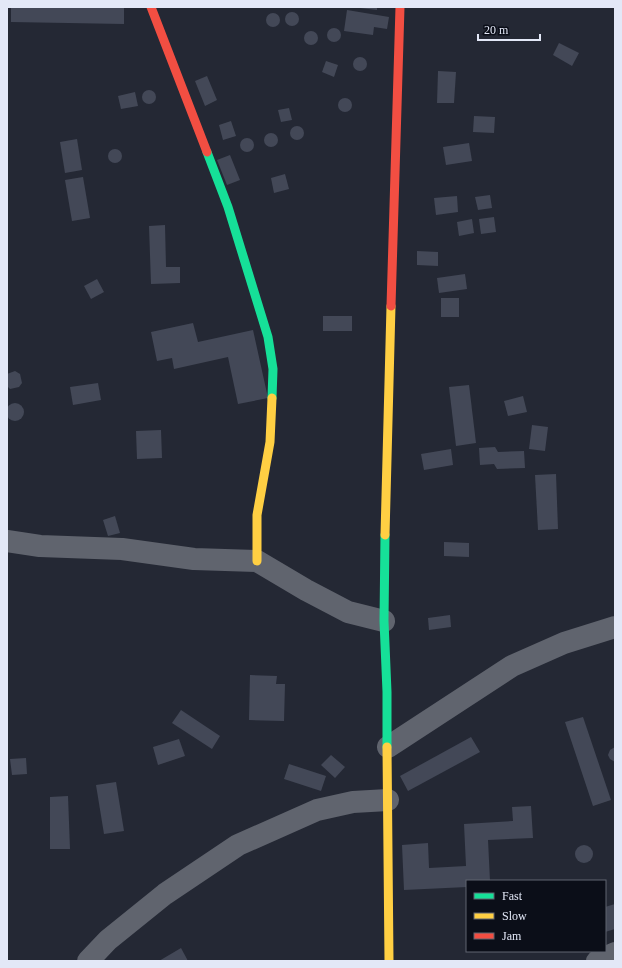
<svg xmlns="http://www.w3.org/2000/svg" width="622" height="968" viewBox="0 0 622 968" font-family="'Times New Roman',serif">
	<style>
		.building { fill: #434857 }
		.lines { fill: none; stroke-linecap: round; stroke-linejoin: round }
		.street { stroke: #60646e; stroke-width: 22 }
		.fast { stroke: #16e098; stroke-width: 9 }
		.slow { stroke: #ffcf43; stroke-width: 9 }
		.jam { stroke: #f24e42; stroke-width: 9 }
	</style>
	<rect width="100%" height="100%" fill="#242834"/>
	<g class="building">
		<path d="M 11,7 L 124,8 L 124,24 L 11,22 Z"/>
		<path d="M 360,7 L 377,7 L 377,10 L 360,8 Z"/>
		<path d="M 347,10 L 389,17 L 387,29 L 374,27 L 373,35 L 344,31 Z"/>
		<circle cx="292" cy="19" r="7"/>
		<circle cx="273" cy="20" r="7"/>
		<circle cx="334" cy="35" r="7"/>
		<circle cx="311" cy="38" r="7"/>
		<path d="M 559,43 L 579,53 L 572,66 L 553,55 Z"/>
		<circle cx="360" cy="64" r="7"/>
		<path d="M 326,61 L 338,65 L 334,77 L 322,72 Z"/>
		<path d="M 438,71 L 456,72 L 454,103 L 437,103 Z"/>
		<path d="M 207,76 L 217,100 L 205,106 L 195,81 Z"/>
		<circle cx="149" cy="97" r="7"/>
		<path d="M 135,92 L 138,106 L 121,109 L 118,96 Z"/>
		<circle cx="345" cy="105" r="7"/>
		<path d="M 289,108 L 292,120 L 281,122 L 278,110 Z"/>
		<path d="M 474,116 L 495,117 L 494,133 L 473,132 Z"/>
		<path d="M 231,121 L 236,136 L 223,140 L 219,125 Z"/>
		<circle cx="297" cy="133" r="7"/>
		<circle cx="271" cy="140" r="7"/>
		<circle cx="247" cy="145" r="7"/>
		<path d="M 77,139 L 82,170 L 65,173 L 60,142 Z"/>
		<path d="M 469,143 L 472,161 L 446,165 L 443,147 Z"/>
		<circle cx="115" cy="156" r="7"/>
		<path d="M 230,155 L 240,180 L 227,185 L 217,160 Z"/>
		<path d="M 285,174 L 289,189 L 274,193 L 271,178 Z"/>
		<path d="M 83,177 L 90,218 L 72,221 L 65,180 Z"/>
		<path d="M 490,195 L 492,208 L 478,210 L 475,197 Z"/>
		<path d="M 457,196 L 458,212 L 436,215 L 434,198 Z"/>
		<path d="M 494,217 L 496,232 L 481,234 L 479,219 Z"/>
		<path d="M 472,219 L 474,233 L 459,236 L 457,222 Z"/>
		<path d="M 165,225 L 166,267 L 180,267 L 180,283 L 151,284 L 149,226 Z"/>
		<path d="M 417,251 L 438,252 L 438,266 L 417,265 Z"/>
		<path d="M 465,274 L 467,289 L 439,293 L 437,278 Z"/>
		<path d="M 97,279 L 104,292 L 91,299 L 84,286 Z"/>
		<rect x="441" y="298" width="18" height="19"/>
		<rect x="323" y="316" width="29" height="15"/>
		<path d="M 193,323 L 198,342 L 253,330 L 268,398 L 238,404 L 228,357 L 174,369 L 172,358 L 157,361 L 151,332 Z"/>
		<path d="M 15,371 L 20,374 L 22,383 L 19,387 L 10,389 L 7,386 L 7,374 Z"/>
		<path d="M 98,383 L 101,400 L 73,405 L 70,387 Z"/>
		<path d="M 469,385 L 476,443 L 456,446 L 449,387 Z"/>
		<path d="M 523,396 L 527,412 L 508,416 L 504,401 Z"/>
		<circle cx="15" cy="412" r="9"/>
		<path d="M 532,425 L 548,427 L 545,451 L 529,449 Z"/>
		<path d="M 161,430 L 162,458 L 137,459 L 136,431 Z"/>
		<path d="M 495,447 L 498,452 L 524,451 L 525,468 L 497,469 L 494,464 L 480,465 L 479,448 Z"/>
		<path d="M 451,449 L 453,465 L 424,470 L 421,454 Z"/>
		<path d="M 556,474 L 558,529 L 538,530 L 535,475 Z"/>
		<path d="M 115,516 L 120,533 L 108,536 L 103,520 Z"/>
		<path d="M 444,542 L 469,543 L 469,557 L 444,556 Z"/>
		<path d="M 450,615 L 451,627 L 429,630 L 428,618 Z"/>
		<path d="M 250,675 L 277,676 L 276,684 L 285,684 L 284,721 L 249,720 Z"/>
		<path d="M 181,710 L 220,736 L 212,749 L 172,723 Z"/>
		<path d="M 583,717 L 611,800 L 593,806 L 565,722 Z"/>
		<path d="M 471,737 L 480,752 L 408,791 L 400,776 Z"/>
		<path d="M 179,739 L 185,756 L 158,765 L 153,747 Z"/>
		<path d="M 615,747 L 615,762 L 610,759 L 608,755 L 610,750 Z"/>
		<path d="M 331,755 L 345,767 L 335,778 L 321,765 Z"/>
		<path d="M 26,758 L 27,774 L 12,775 L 10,759 Z"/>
		<path d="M 289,764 L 326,776 L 321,791 L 284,779 Z"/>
		<path d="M 116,782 L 124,831 L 104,834 L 96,785 Z"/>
		<path d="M 68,796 L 70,849 L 50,849 L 50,797 Z"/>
		<path d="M 531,806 L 533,838 L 488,840 L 490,881 L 467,881 L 467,887 L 404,890 L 402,845 L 428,843 L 429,868 L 466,866 L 464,824 L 513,821 L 512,807 Z"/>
		<circle cx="584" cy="854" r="9"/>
		<path d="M 615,904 L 615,929 L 605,932 L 605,907 Z"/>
		<path d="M 181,948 L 188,961 L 159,961 Z"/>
	</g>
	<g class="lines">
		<g class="street">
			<path d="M 7,541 L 40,546 L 122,549 L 194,559 L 257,561 L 306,590 L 348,612 L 384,621"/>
			<path d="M 388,747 L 512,666 L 564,643 L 615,627"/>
			<path d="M 88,961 L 108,940 L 165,894 L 238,845 L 317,810 L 353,802 L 388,800"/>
			<path d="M 597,961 L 615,953"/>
		</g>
		<g class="fast">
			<path d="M 207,152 L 228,207 L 268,337 L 273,369 L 272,398"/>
			<path d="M 385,535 L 384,621 L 387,692 L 387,747"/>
		</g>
		<g class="slow">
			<path d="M 385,535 L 391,306"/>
			<path d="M 257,561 L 257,515 L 270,442 L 272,398"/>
			<path d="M 387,747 L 389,961"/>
		</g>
		<g class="jam">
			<path d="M 151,7 L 207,152"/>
			<path d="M 391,306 L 400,7"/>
		</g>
	</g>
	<rect width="622" height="968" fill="none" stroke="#e3e8f7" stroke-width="16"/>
	<rect x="466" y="880" width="140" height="72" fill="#0b0e18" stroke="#616571"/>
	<rect x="474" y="893" width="20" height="6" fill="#16e098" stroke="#616571"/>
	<text x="502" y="900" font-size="12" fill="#e3e8f7">Fast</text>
	<rect x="474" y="913" width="20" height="6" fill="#ffcf43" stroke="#616571"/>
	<text x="502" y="920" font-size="12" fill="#e3e8f7">Slow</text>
	<rect x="474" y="933" width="20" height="6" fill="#f24e42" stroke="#616571"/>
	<text x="502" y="940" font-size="12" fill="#e3e8f7">Jam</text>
	<path d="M478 34v6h62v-6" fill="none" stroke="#e3e8f7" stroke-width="2"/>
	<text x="484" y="34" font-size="12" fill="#e3e8f7" stroke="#0b0e18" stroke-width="3" paint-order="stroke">20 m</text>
</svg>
